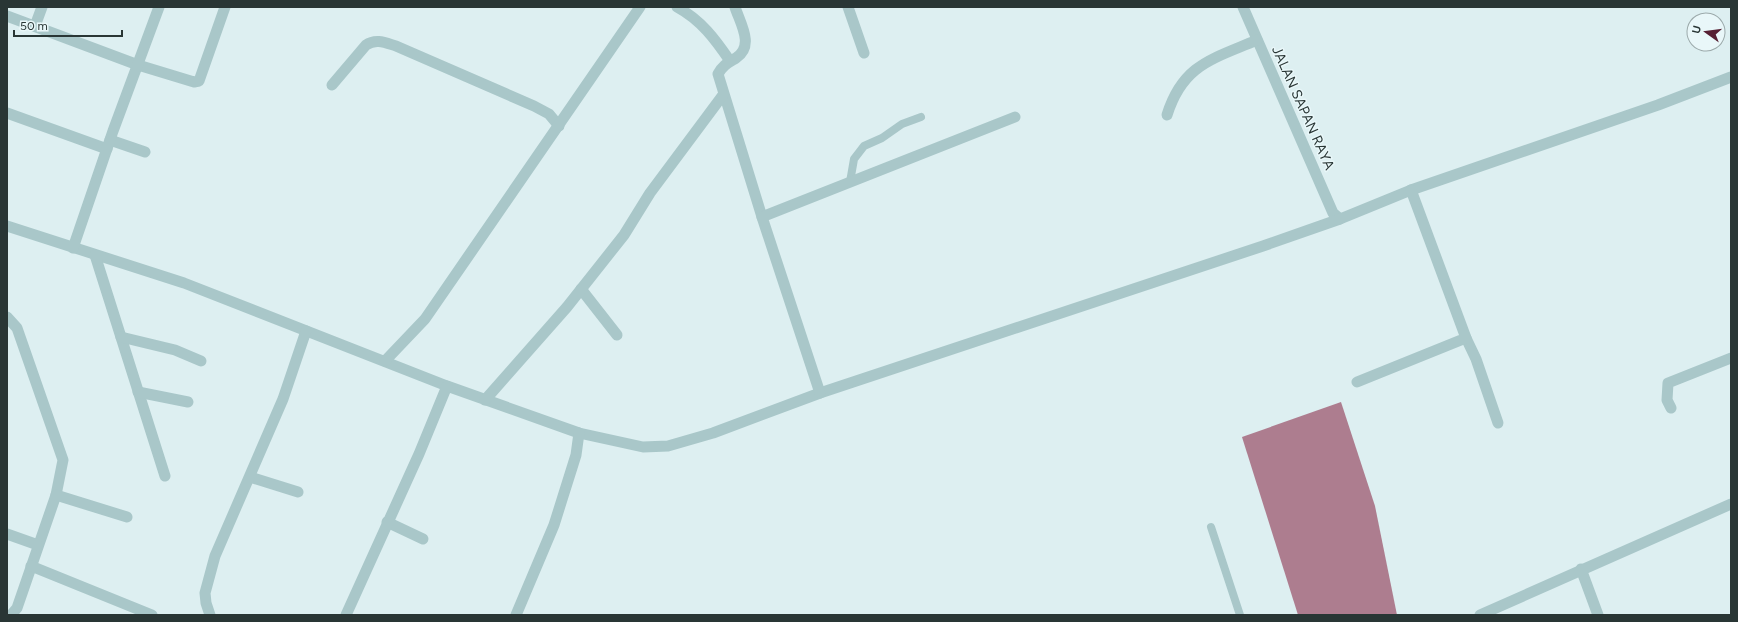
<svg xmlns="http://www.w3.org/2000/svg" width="1738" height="622" viewBox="0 0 1738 622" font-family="Figtree,sans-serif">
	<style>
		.water { fill: #ad7d8f }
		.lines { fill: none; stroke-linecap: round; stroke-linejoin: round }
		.service { stroke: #a9c7c9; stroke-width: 8 }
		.minor { stroke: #a9c7c9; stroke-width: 11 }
		.labels { text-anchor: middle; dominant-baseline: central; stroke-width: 3; stroke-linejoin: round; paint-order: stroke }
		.street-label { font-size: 14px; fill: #293635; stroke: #e9f7f9 }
	</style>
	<rect width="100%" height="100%" fill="#ddeff1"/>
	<path class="water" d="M 1341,402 L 1375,506 L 1397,615 L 1298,615 L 1242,437 Z"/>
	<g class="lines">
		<g class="service">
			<path d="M 850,182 L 854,159 L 864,146 L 882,138 L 902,124 L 921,117"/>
			<path d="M 1211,527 L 1240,615"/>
		</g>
		<g class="minor">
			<path d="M 677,7 C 701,20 715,39 730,61"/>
			<path d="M 735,7 C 740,23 755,46 736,58 C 728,63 723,65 718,74 L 762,217"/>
			<path d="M 848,7 L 864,53"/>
			<path d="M 1243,7 L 1333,213 L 1340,219"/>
			<path d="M 7,16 L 138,65 L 194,82 L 199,81 L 225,7"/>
			<path d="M 35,26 L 42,7"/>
			<path d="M 332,85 L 366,45 C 376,38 386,43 396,46 L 534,106 L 549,114 L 559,126"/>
			<path d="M 7,113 L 107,149"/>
			<path d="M 1167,115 C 1183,64 1213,59 1257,40"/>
			<path d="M 110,140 L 145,152"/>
			<path d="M 7,226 L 184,283 L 447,386 L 579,433 L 643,447 L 668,446 L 713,433 L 820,393 L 1263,246 L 1340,219 L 1411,190 L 1658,105 L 1731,77"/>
			<path d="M 73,248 L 113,131 L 159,7"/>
			<path d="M 95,255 L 165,476"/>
			<path d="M 581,289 L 617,335"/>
			<path d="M 7,317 L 17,328 L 63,460 L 56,495 L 17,608 L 11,615"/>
			<path d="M 121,337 L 175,350 L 201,361"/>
			<path d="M 1466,338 L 1476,359 L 1498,423"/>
			<path d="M 385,361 L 425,319 L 640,7"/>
			<path d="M 1357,382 L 1466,338 L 1411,190"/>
			<path d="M 138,392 L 188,402"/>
			<path d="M 820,393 L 762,217 L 1015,117"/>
			<path d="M 485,400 L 567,307 L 624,235 L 650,193 L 723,95"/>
			<path d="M 1671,408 L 1667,400 L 1668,383 L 1731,358"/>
			<path d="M 250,477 L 298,492"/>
			<path d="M 56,495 L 127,517"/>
			<path d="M 387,522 L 423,539"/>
			<path d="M 7,534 L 38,545"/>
			<path d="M 31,566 L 152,615"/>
			<path d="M 1581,569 L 1598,615"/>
			<path d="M 210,615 L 206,603 L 205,593 L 215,556 L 283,399 L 306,331"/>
			<path d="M 346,615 L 419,454 L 447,386"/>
			<path d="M 516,615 L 554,525 L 576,455 L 579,433"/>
			<path d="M 1480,615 L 1731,504"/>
		</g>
	</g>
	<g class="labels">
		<g class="street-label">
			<text transform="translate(1303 108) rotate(66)">JALAN SAPAN RAYA</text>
		</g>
	</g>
	<rect width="1738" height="622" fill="none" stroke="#293635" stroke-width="16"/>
	<g transform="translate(1706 32) rotate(284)"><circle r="19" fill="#e9f7f9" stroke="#9caaab"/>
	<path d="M0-3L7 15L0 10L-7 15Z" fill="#562033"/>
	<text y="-6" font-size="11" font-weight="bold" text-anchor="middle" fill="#293635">U</text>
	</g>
	<path d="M14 30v6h108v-6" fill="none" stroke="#293635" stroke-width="2"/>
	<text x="20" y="30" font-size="12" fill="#293635" stroke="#e9f7f9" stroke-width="3" paint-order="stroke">50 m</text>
</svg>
